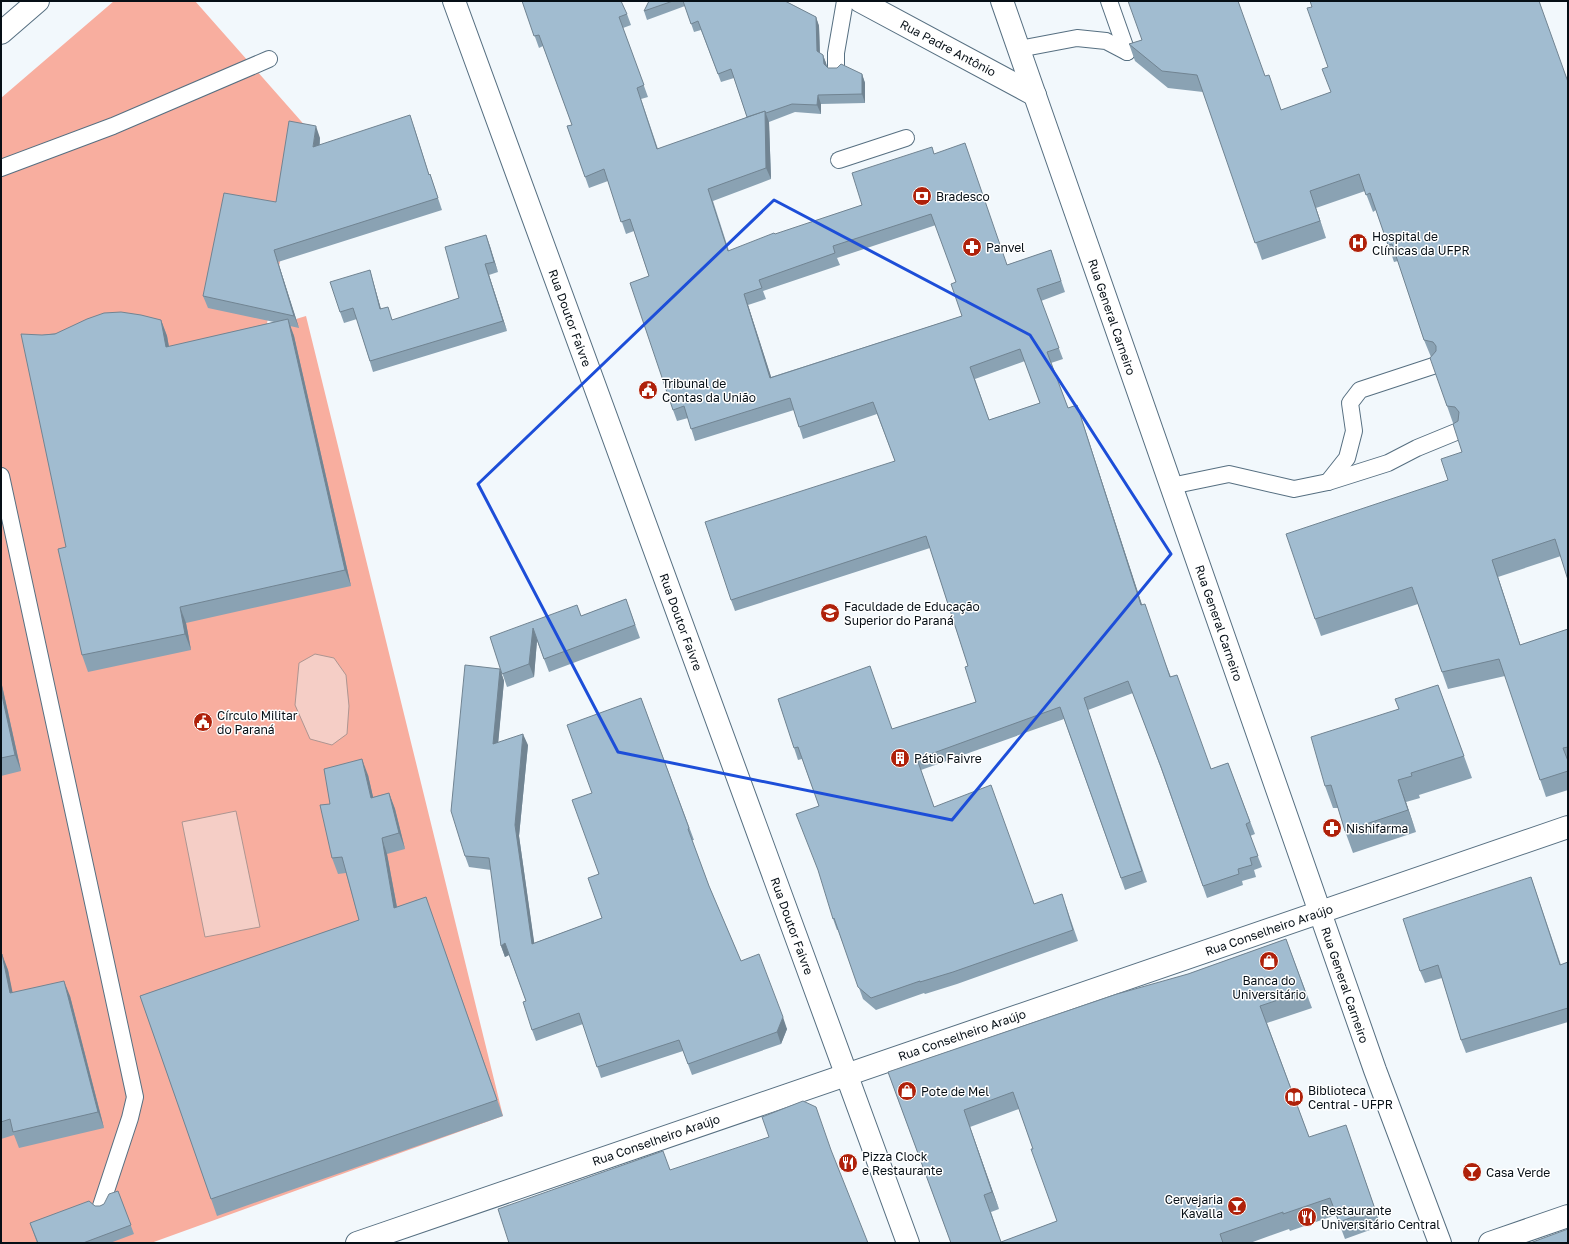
<svg xmlns="http://www.w3.org/2000/svg" width="1569" height="1244" viewBox="0 0 1569 1244" font-family="'Golos Text',sans-serif">
	<style>
		.green { fill: #f8ae9f }
		.water { fill: #f5cec6; stroke: #ad9591 }
		.lines { fill: none; stroke-linecap: round; stroke-linejoin: round }
		.service-casing { stroke: #566f81; stroke-width: 18 }
		.minor-casing { stroke: #566f81; stroke-width: 24 }
		.tertiary-casing { stroke: #566f81; stroke-width: 24 }
		.secondary-casing { stroke: #566f81; stroke-width: 24 }
		.primary-casing { stroke: #566f81; stroke-width: 24 }
		.service { stroke: #fff; stroke-width: 16 }
		.minor { stroke: #fff; stroke-width: 22 }
		.tertiary { stroke: #fff; stroke-width: 22 }
		.secondary { stroke: #fff; stroke-width: 22 }
		.primary { stroke: #fff; stroke-width: 22 }
		.wall { fill: #8aa2b3; fill-rule: evenodd }
		.shaded-wall { fill: #718492 }
		.building { fill: #a1bcd0; stroke: #718492; fill-rule: evenodd }
		.marked { fill: none; stroke: #1d4ed8; stroke-width: 3; stroke-linejoin: round }
		.labels { text-anchor: middle; dominant-baseline: central; stroke-width: 3; stroke-linejoin: round; paint-order: stroke }
		.street-label { font-size: 12px; fill: #060f16; stroke: #fff }
		.poi-label { font-size: 12px; fill: #060f16; stroke: #fff; text-anchor: start }
	</style>
	<rect width="100%" height="100%" fill="#f2f8fc"/>
	<path class="green" d="M 114,1 L 195,1 L 308,129 L 266,328 L 306,316 L 503,1116 L 151,1243 L 1,1243 L 1,98 Z"/>
	<g class="water">
		<path d="M 315,654 L 334,658 L 346,675 L 349,706 L 347,734 L 332,745 L 310,739 L 295,705 L 299,663 Z"/>
		<path d="M 236,811 L 260,927 L 205,937 L 182,822 Z"/>
	</g>
	<g class="lines">
		<g class="service-casing">
			<g id="service">
				<path d="M 1109,1 L 1127,52"/>
				<path d="M 1019,49 L 1077,38 L 1106,41 L 1127,52"/>
				<path d="M 836,68 L 836,53 L 845,1"/>
				<path d="M 839,160 L 906,138"/>
				<path d="M 1,168 L 113,126 L 269,59"/>
				<path d="M 1,476 L 135,1097 L 130,1118 L 101,1206"/>
				<path d="M 1328,482 L 1347,458 L 1354,431 L 1350,403 L 1360,390 L 1433,366"/>
				<path d="M 1171,486 L 1229,474 L 1294,489 L 1328,482 L 1388,463 L 1417,448 L 1456,432"/>
			</g>
		</g>
		<g class="minor-casing">
			<g id="minor">
				<path d="M 860,1 L 1035,95"/>
				<path d="M 1002,1 L 1375,1070 L 1440,1243"/>
			</g>
		</g>
		<g class="tertiary-casing">
			<path id="tertiary" d="M 454,1 L 908,1243"/>
		</g>
		<g class="secondary-casing">
			<path id="secondary" d="M 1,33 L 38,1"/>
		</g>
		<g class="primary-casing">
			<g id="primary">
				<path d="M 357,1243 L 1568,827"/>
				<path d="M 1490,1243 L 1568,1216"/>
			</g>
		</g>
		<use href="#service" class="service"/>
		<use href="#minor" class="minor"/>
		<use href="#tertiary" class="tertiary"/>
		<use href="#secondary" class="secondary"/>
		<use href="#primary" class="primary"/>
	</g>
	<g class="wall">
		<path d="M 522,1 L 627,14 L 631,25 L 623,28 L 648,97 L 641,99 L 658,149 L 747,117 L 734,78 L 721,82 L 701,30 L 694,32 L 685,6 L 647,20 L 644,11 L 649,1 L 785,1 L 816,17 L 819,26 L 820,53 L 823,55 L 827,66 L 828,68 L 862,74 L 865,83 L 865,103 L 821,104 L 821,114 L 795,112 L 769,122 L 771,179 L 713,201 L 729,251 L 862,205 L 935,154 L 1007,265 L 1051,250 L 1065,292 L 1041,301 L 1063,359 L 1051,363 L 1068,408 L 1077,405 L 1142,605 L 1171,677 L 1211,769 L 1228,763 L 1255,834 L 1250,836 L 1262,867 L 1254,870 L 1256,877 L 1242,881 L 1243,885 L 1207,898 L 1163,774 L 1133,693 L 1088,710 L 1147,882 L 1125,890 L 1064,719 L 921,770 L 934,807 L 1034,904 L 1066,906 L 1078,941 L 957,984 L 925,994 L 924,993 L 876,1010 L 863,999 L 838,930 L 837,930 L 833,919 L 819,806 L 802,759 L 798,760 L 778,699 L 892,729 L 976,702 L 968,666 L 930,548 L 735,611 L 731,600 L 895,461 L 877,414 L 803,439 L 794,410 L 695,441 L 688,418 L 677,421 L 673,410 L 649,276 L 634,231 L 626,234 L 608,181 L 589,188 L 567,126 L 572,125 L 543,46 L 539,48 ZM 936,225 L 956,282 L 962,316 L 771,377 L 748,305 L 766,299 L 763,291 L 840,265 L 837,258 ZM 1025,361 L 1040,403 L 989,420 L 975,379 Z"/>
		<path d="M 1540,1 L 1561,556 L 1498,577 L 1520,645 L 1568,629 L 1568,790 L 1546,797 L 1505,676 L 1448,689 L 1418,604 L 1321,636 L 1315,619 L 1448,480 L 1462,452 L 1454,423 L 1453,423 L 1447,406 L 1431,357 L 1424,340 L 1398,261 L 1394,262 L 1376,210 L 1373,212 L 1365,191 L 1316,208 L 1326,238 L 1262,260 L 1203,92 L 1168,88 L 1135,61 L 1129,44 L 1142,40 L 1265,76 L 1281,110 L 1331,92 Z"/>
		<path d="M 414,127 L 429,175 L 430,174 L 442,210 L 278,262 L 299,328 L 290,326 L 294,336 L 351,586 L 186,623 L 191,650 L 88,672 L 82,655 L 66,547 L 42,335 L 161,320 L 167,336 L 169,347 L 274,322 L 208,308 L 203,296 L 276,202 L 320,138 L 320,145 Z"/>
		<path d="M 486,235 L 498,272 L 489,275 L 507,331 L 373,372 L 357,319 L 344,323 L 340,312 L 370,270 L 373,281 L 381,309 L 393,320 L 459,298 Z"/>
		<path d="M 626,599 L 640,638 L 549,672 L 537,641 L 534,677 L 507,687 L 490,637 L 581,616 Z"/>
		<path d="M 500,669 L 504,681 L 498,742 L 528,745 L 519,836 L 534,943 L 602,918 L 592,793 L 641,698 L 694,840 L 692,840 L 709,886 L 741,961 L 787,1029 L 781,1044 L 692,1075 L 683,1051 L 601,1078 L 583,1024 L 536,1041 L 532,1030 L 526,1001 L 509,955 L 505,957 L 501,946 L 491,870 L 469,867 L 465,856 Z"/>
		<path d="M 1,681 L 21,771 L 1,776 Z"/>
		<path d="M 1438,685 L 1472,778 L 1419,795 L 1420,798 L 1406,802 L 1416,832 L 1353,853 L 1345,831 L 1338,808 L 1333,808 L 1325,786 L 1399,709 Z"/>
		<path d="M 368,775 L 373,797 L 389,793 L 395,809 L 405,849 L 387,854 L 397,907 L 426,897 L 503,1116 L 217,1216 L 140,996 L 359,920 L 346,873 L 338,874 L 332,858 L 330,804 Z"/>
		<path d="M 1531,877 L 1561,965 L 1568,962 L 1568,1022 L 1466,1053 L 1461,1040 L 1442,978 L 1425,983 L 1420,971 Z"/>
		<path d="M 1286,939 L 1312,1008 L 1267,1023 L 1309,1137 L 1352,1142 L 1381,1226 L 1345,1239 L 1336,1215 L 1290,1231 L 1289,1229 L 1250,1243 L 951,1243 L 888,1072 L 1188,974 ZM 1019,1109 L 1033,1149 L 1057,1221 L 1001,1242 L 991,1212 L 999,1209 L 970,1127 Z"/>
		<path d="M 1,954 L 8,970 L 12,993 L 70,996 L 104,1128 L 19,1148 L 14,1135 L 1,1139 Z"/>
		<path d="M 118,1191 L 134,1234 L 110,1243 L 37,1243 L 30,1223 L 95,1206 L 100,1206 L 104,1204 Z"/>
	</g>
	<g class="shaded-wall">
		<path d="M 816,17 L 819,26 L 820,60 L 817,51 Z"/>
		<path d="M 823,55 L 826,63 L 828,72 L 824,64 Z"/>
		<path d="M 862,74 L 865,83 L 865,103 L 862,94 Z"/>
		<path d="M 818,95 L 821,104 L 821,114 L 817,105 Z"/>
		<path d="M 765,111 L 769,122 L 771,179 L 766,168 Z"/>
		<path d="M 410,115 L 414,127 L 433,187 L 429,175 Z"/>
		<path d="M 316,126 L 320,138 L 317,159 L 313,147 Z"/>
		<path d="M 1310,191 L 1316,208 L 1326,238 L 1320,221 Z"/>
		<path d="M 486,235 L 490,246 L 498,272 L 494,262 Z"/>
		<path d="M 274,250 L 278,262 L 299,328 L 294,316 Z"/>
		<path d="M 485,264 L 489,275 L 507,331 L 503,321 Z"/>
		<path d="M 370,270 L 373,281 L 384,320 L 380,309 Z"/>
		<path d="M 744,294 L 748,305 L 775,389 L 770,378 Z"/>
		<path d="M 288,319 L 294,336 L 351,586 L 345,570 Z"/>
		<path d="M 161,320 L 167,336 L 172,364 L 166,347 Z"/>
		<path d="M 1077,405 L 1081,417 L 1146,617 L 1141,605 Z"/>
		<path d="M 1492,560 L 1498,577 L 1526,662 L 1520,645 Z"/>
		<path d="M 180,607 L 186,623 L 191,650 L 185,634 Z"/>
		<path d="M 533,628 L 537,640 L 534,677 L 529,664 Z"/>
		<path d="M 500,669 L 504,681 L 497,756 L 493,744 Z"/>
		<path d="M 1,681 L 21,771 L 15,755 L 1,691 Z"/>
		<path d="M 523,734 L 528,745 L 519,836 L 536,955 L 532,944 L 515,825 Z"/>
		<path d="M 362,759 L 368,775 L 377,814 L 371,798 Z"/>
		<path d="M 1398,780 L 1406,802 L 1416,832 L 1408,810 Z"/>
		<path d="M 389,793 L 395,809 L 405,849 L 399,833 Z"/>
		<path d="M 382,838 L 387,854 L 400,924 L 394,908 Z"/>
		<path d="M 505,943 L 509,955 L 505,957 L 501,946 Z"/>
		<path d="M 2,954 L 8,970 L 16,1009 L 10,993 Z"/>
		<path d="M 64,981 L 70,996 L 104,1128 L 98,1112 Z"/>
		<path d="M 783,1017 L 787,1029 L 781,1044 L 777,1032 Z"/>
		<path d="M 964,1110 L 970,1127 L 999,1209 L 992,1192 Z"/>
	</g>
	<g class="building">
		<path d="M 522,1 L 621,1 L 627,14 L 619,17 L 644,85 L 637,88 L 657,149 L 765,111 L 766,168 L 708,189 L 728,251 L 774,233 L 775,234 L 862,205 L 852,173 L 932,147 L 934,154 L 965,143 L 1007,265 L 1051,250 L 1061,281 L 1037,289 L 1059,348 L 1047,352 L 1068,408 L 1077,405 L 1141,605 L 1145,604 L 1170,677 L 1177,675 L 1211,769 L 1228,763 L 1250,822 L 1246,824 L 1258,856 L 1250,858 L 1252,865 L 1238,869 L 1239,874 L 1203,886 L 1161,767 L 1128,681 L 1084,698 L 1142,871 L 1121,878 L 1060,707 L 917,759 L 934,807 L 991,785 L 1034,904 L 1062,894 L 1073,930 L 953,972 L 920,982 L 920,981 L 871,998 L 858,987 L 834,918 L 833,919 L 818,870 L 796,814 L 819,806 L 798,747 L 794,748 L 778,699 L 870,666 L 892,729 L 976,702 L 965,667 L 968,666 L 926,536 L 731,600 L 705,522 L 895,461 L 873,402 L 799,427 L 790,398 L 691,429 L 684,406 L 673,410 L 630,283 L 649,276 L 630,219 L 621,222 L 604,169 L 585,177 L 567,126 L 572,125 L 539,35 L 534,36 ZM 931,214 L 956,282 L 951,284 L 962,316 L 770,378 L 744,294 L 762,288 L 759,280 L 835,253 L 833,246 ZM 1020,349 L 1040,403 L 989,420 L 970,367 Z"/>
		<path d="M 649,1 L 673,1 L 644,11 Z"/>
		<path d="M 683,1 L 785,1 L 816,17 L 817,51 L 823,55 L 824,64 L 828,68 L 837,68 L 841,64 L 862,74 L 862,94 L 818,95 L 817,105 L 792,104 L 766,113 L 765,111 L 747,117 L 731,69 L 718,74 L 698,21 L 691,24 Z"/>
		<path d="M 1128,1 L 1238,1 L 1265,76 L 1269,75 L 1281,110 L 1331,92 L 1322,69 L 1328,67 L 1307,8 L 1312,7 L 1310,1 L 1539,1 L 1568,82 L 1568,580 L 1555,539 L 1492,560 L 1520,645 L 1568,629 L 1568,747 L 1563,748 L 1568,761 L 1568,771 L 1540,780 L 1499,659 L 1442,672 L 1412,587 L 1315,619 L 1286,534 L 1448,480 L 1441,459 L 1462,452 L 1453,424 L 1458,421 L 1459,412 L 1455,407 L 1447,406 L 1430,358 L 1436,351 L 1436,346 L 1433,342 L 1424,340 L 1392,244 L 1388,245 L 1370,193 L 1366,195 L 1359,174 L 1310,191 L 1320,221 L 1255,243 L 1197,75 L 1162,71 L 1129,44 L 1142,40 Z"/>
		<path d="M 410,115 L 429,175 L 430,174 L 438,198 L 274,250 L 294,316 L 203,296 L 224,193 L 276,202 L 289,121 L 316,126 L 313,147 Z"/>
		<path d="M 486,235 L 494,262 L 485,264 L 503,321 L 370,361 L 353,308 L 340,312 L 330,282 L 370,270 L 380,309 L 388,307 L 392,320 L 459,298 L 445,247 Z"/>
		<path d="M 121,312 L 141,315 L 161,320 L 166,347 L 288,319 L 345,570 L 180,607 L 185,634 L 82,655 L 58,549 L 66,547 L 21,334 L 42,335 L 55,334 L 87,319 L 104,313 Z"/>
		<path d="M 626,599 L 635,625 L 544,659 L 533,628 L 529,664 L 502,674 L 490,637 L 577,605 L 581,616 Z"/>
		<path d="M 465,665 L 500,669 L 493,744 L 523,734 L 515,825 L 532,944 L 602,918 L 588,878 L 599,874 L 572,800 L 592,793 L 567,725 L 641,698 L 689,828 L 688,829 L 709,886 L 741,961 L 759,954 L 783,1017 L 777,1032 L 688,1064 L 679,1040 L 597,1067 L 579,1013 L 532,1030 L 523,1002 L 526,1001 L 505,943 L 501,946 L 489,858 L 465,856 L 451,811 Z"/>
		<path d="M 1438,685 L 1464,756 L 1411,773 L 1412,776 L 1398,780 L 1408,810 L 1345,831 L 1331,785 L 1325,786 L 1311,737 L 1399,709 L 1395,699 Z"/>
		<path d="M 1,691 L 15,755 L 1,758 Z"/>
		<path d="M 362,759 L 371,798 L 389,793 L 399,833 L 382,838 L 394,908 L 426,897 L 497,1100 L 211,1199 L 140,996 L 359,920 L 342,857 L 332,858 L 320,805 L 330,804 L 324,769 Z"/>
		<path d="M 1531,877 L 1560,965 L 1568,962 L 1568,1008 L 1461,1040 L 1438,965 L 1420,971 L 1403,919 Z"/>
		<path d="M 1286,939 L 1305,991 L 1260,1006 L 1309,1137 L 1346,1125 L 1375,1209 L 1339,1222 L 1330,1198 L 1283,1214 L 1283,1212 L 1220,1234 L 1223,1243 L 951,1243 L 888,1072 L 1117,994 L 1188,974 ZM 1013,1092 L 1033,1149 L 1031,1149 L 1057,1221 L 1001,1242 L 984,1195 L 992,1192 L 964,1110 Z"/>
		<path d="M 1,954 L 2,954 L 10,993 L 64,981 L 98,1112 L 13,1132 L 10,1119 L 1,1122 Z"/>
		<path d="M 803,1101 L 816,1107 L 831,1150 L 868,1243 L 509,1243 L 498,1209 L 663,1151 L 670,1170 L 769,1137 L 762,1117 Z"/>
		<path d="M 118,1191 L 131,1225 L 83,1243 L 38,1243 L 30,1223 L 89,1201 L 95,1206 L 100,1206 L 104,1204 L 109,1194 Z"/>
		<path d="M 1568,1229 L 1568,1243 L 1530,1243 Z"/>
	</g>
	<path class="marked" d="M 774,200 L 1030,335 L 1171,554 L 952,820 L 618,752 L 478,484 Z"/>
	<defs>
		<g id="bank-disc" transform="scale(1)"><circle r="9.5" fill="#af210a" stroke="#fff"/><path d="M-6-4H6V4H-6ZM0-2.3a2.3 2.3 0 1 0 0 4.6a2.3 2.3 0 1 0 0-4.6Z" fill="#fff"/></g>
		<g id="hospital-disc" transform="scale(1)"><circle r="9.5" fill="#af210a" stroke="#fff"/><path d="M-5-5h3v3.5h4V-5h3V5h-3V1.5h-4V5h-3Z" fill="#fff"/></g>
		<g id="pharmacy-disc" transform="scale(1)"><circle r="9.5" fill="#af210a" stroke="#fff"/><path d="M-2-6h4v4h4v4h-4v4h-4v-4h-4v-4h4Z" fill="#fff"/></g>
		<g id="civic-disc" transform="scale(1)"><circle r="9.5" fill="#af210a" stroke="#fff"/><path d="M-.6-6.5H3V-4.5H.6V-3L4-1V1h2V6H-6V1h2V-1L-.6-3ZM-1.2 2.5V6h2.4V2.5Z" fill="#fff"/></g>
		<g id="university-disc" transform="scale(1)"><circle r="9.5" fill="#af210a" stroke="#fff"/><path d="M0-5L7-2L0 1L-7-2ZM-4 1L0 2.5L4 1V4Q0 6-4 4Z" fill="#fff"/></g>
		<g id="building-disc" transform="scale(1)"><circle r="9.5" fill="#af210a" stroke="#fff"/><path d="M-4-6H4V6H1V3H-1V6H-4ZM-2.5-4.3h1.7v1.8h-1.7ZM.8-4.3h1.7v1.8H.8ZM-2.5-1h1.7V.8h-1.7ZM.8-1h1.7V.8H.8Z" fill="#fff"/></g>
		<g id="shop-disc" transform="scale(1)"><circle r="9.5" fill="#af210a" stroke="#fff"/><path d="M-5-2.5h2.3a2.7 3.5 0 0 1 5.4 0H5L5.5 6h-11ZM-1.5-2.5h3a1.5 2.3 0 0 0-3 0Z" fill="#fff"/></g>
		<g id="library-disc" transform="scale(1)"><circle r="9.5" fill="#af210a" stroke="#fff"/><path d="M-6-4Q-3-5.5-.7-3.5V5Q-3 3-6 4ZM6-4Q3-5.5 .7-3.5V5Q3 3 6 4Z" fill="#fff"/></g>
		<g id="restaurant-disc" transform="scale(1)"><circle r="9.5" fill="#af210a" stroke="#fff"/><path d="M-5-6h1v4h1v-4h1v4h1v-4h1v5L-1.5 .5V6h-2V.5L-5-1ZM5-6V6H3V1.5H1.5Q1.5-4 5-6Z" fill="#fff"/></g>
		<g id="bar-disc" transform="scale(1)"><circle r="9.5" fill="#af210a" stroke="#fff"/><path d="M-6-5H6L.8 .8V4.5H3.5V6h-7V4.5H-.8V.8Z" fill="#fff"/></g>
	</defs>
	<g fill-rule="evenodd">
		<use href="#bank-disc" x="922" y="196"/>
		<use href="#hospital-disc" x="1358" y="243"/>
		<use href="#pharmacy-disc" x="972" y="247"/>
		<use href="#civic-disc" x="648" y="390"/>
		<use href="#university-disc" x="830" y="613"/>
		<use href="#civic-disc" x="203" y="722"/>
		<use href="#building-disc" x="900" y="758"/>
		<use href="#pharmacy-disc" x="1332" y="828"/>
		<use href="#shop-disc" x="1269" y="961"/>
		<use href="#shop-disc" x="907" y="1091"/>
		<use href="#library-disc" x="1294" y="1097"/>
		<use href="#restaurant-disc" x="848" y="1163"/>
		<use href="#bar-disc" x="1472" y="1172"/>
		<use href="#bar-disc" x="1237" y="1206"/>
		<use href="#restaurant-disc" x="1307" y="1217"/>
	</g>
	<g class="labels">
		<g class="street-label">
			<text transform="translate(948 48) rotate(28)">Rua Padre Antônio</text>
			<text transform="translate(1112 317) rotate(71)">Rua General Carneiro</text>
			<text transform="translate(570 318) rotate(70)">Rua Doutor Faivre</text>
			<text transform="translate(681 622) rotate(70)">Rua Doutor Faivre</text>
			<text transform="translate(1219 623) rotate(71)">Rua General Carneiro</text>
			<text transform="translate(792 926) rotate(70)">Rua Doutor Faivre</text>
			<text transform="translate(1269 930) rotate(-19)">Rua Conselheiro Araújo</text>
			<text transform="translate(1345 985) rotate(71)">Rua General Carneiro</text>
			<text transform="translate(962 1035) rotate(-19)">Rua Conselheiro Araújo</text>
			<text transform="translate(656 1140) rotate(-19)">Rua Conselheiro Araújo</text>
		</g>
		<g class="poi-label">
			<text x="936" y="196">Bradesco</text>
			<text x="1372" y="236">Hospital de<tspan x="1372" dy="14">Clínicas da UFPR</tspan></text>
			<text x="986" y="247">Panvel</text>
			<text x="662" y="383">Tribunal de<tspan x="662" dy="14">Contas da União</tspan></text>
			<text x="844" y="606">Faculdade de Educação<tspan x="844" dy="14">Superior do Paraná</tspan></text>
			<text x="217" y="715">Círculo Militar<tspan x="217" dy="14">do Paraná</tspan></text>
			<text x="914" y="758">Pátio Faivre</text>
			<text x="1346" y="828">Nishifarma</text>
			<text x="1269" y="980" text-anchor="middle">Banca do<tspan x="1269" dy="14">Universitário</tspan></text>
			<text x="1308" y="1090">Biblioteca<tspan x="1308" dy="14">Central - UFPR</tspan></text>
			<text x="921" y="1091">Pote de Mel</text>
			<text x="862" y="1156">Pizza Clock<tspan x="862" dy="14">e Restaurante</tspan></text>
			<text x="1486" y="1172">Casa Verde</text>
			<text x="1223" y="1199" text-anchor="end">Cervejaria<tspan x="1223" dy="14">Kavalla</tspan></text>
			<text x="1321" y="1210">Restaurante<tspan x="1321" dy="14">Universitário Central</tspan></text>
		</g>
	</g>
	<rect width="1569" height="1244" fill="none" stroke="#060f16" stroke-width="4"/>
</svg>
